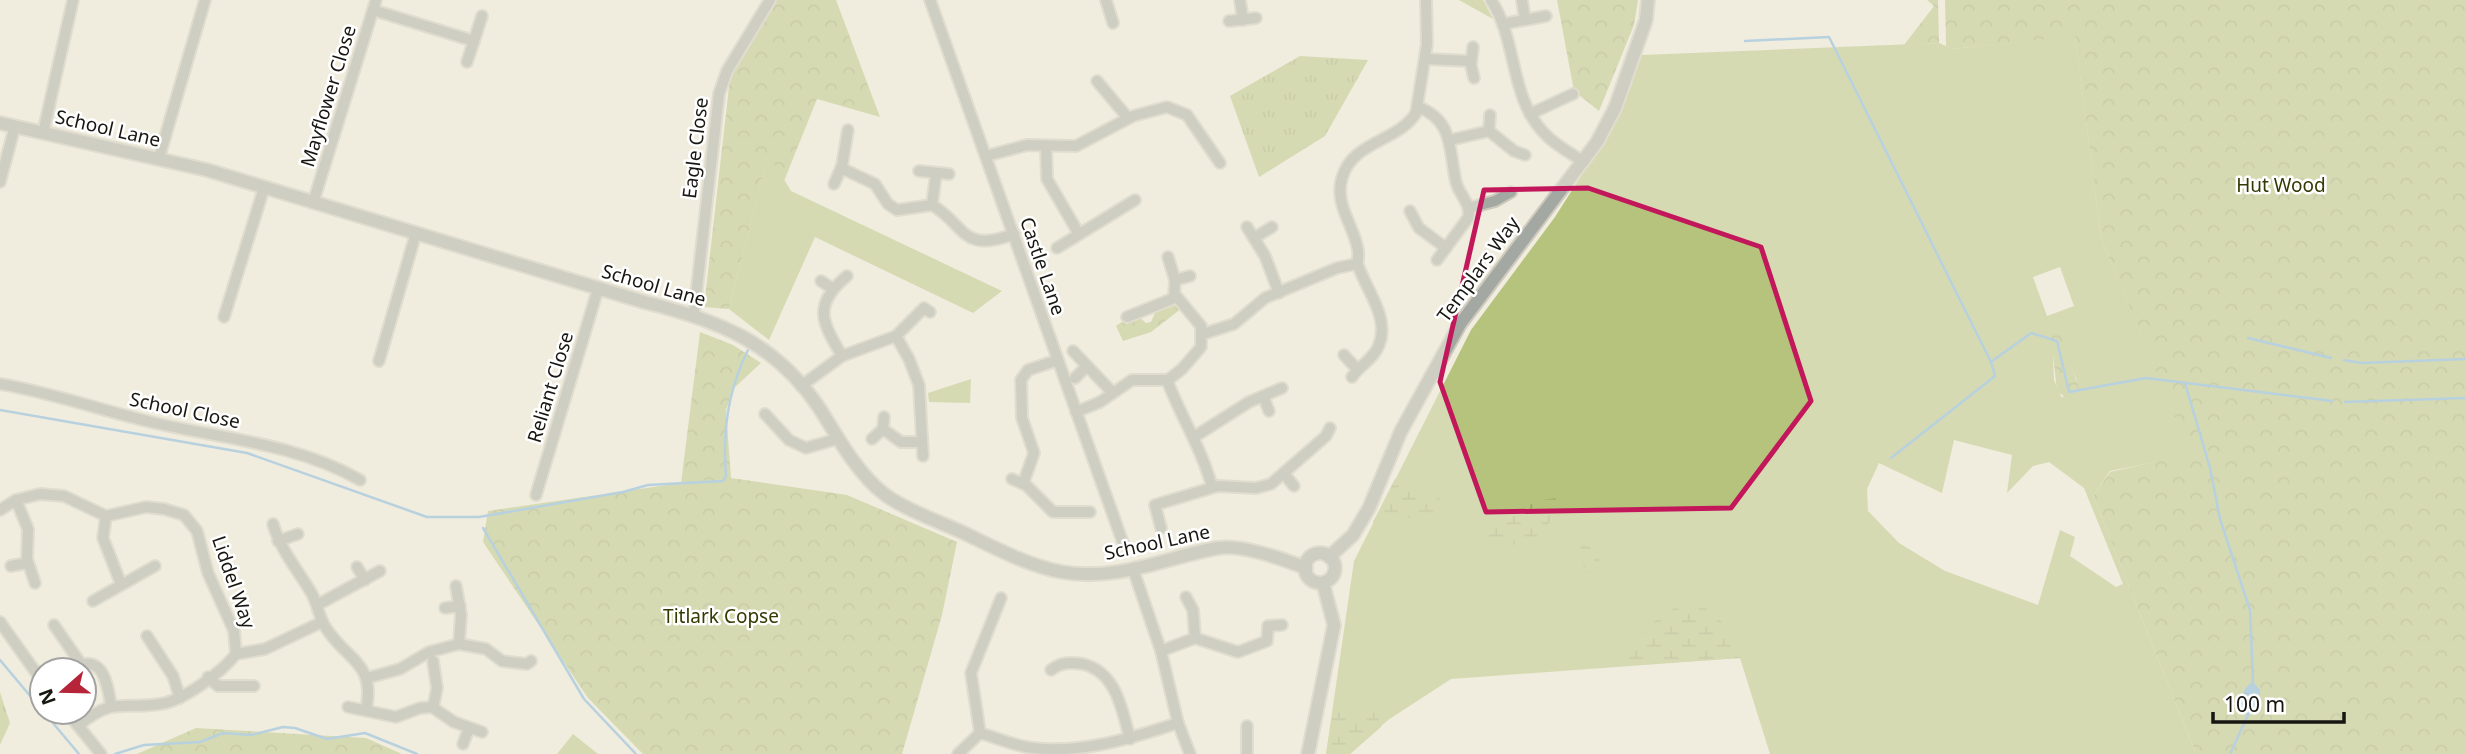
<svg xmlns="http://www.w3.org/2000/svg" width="2465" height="754" viewBox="0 0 2465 754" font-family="'Noto Sans',sans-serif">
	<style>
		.green { fill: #b6c37c; fill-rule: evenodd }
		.forest { fill: url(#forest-crowns) }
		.wetland { fill: url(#wetland-marsh) }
		.park { fill: url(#park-tufts) }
		.water { fill: url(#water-ripples) }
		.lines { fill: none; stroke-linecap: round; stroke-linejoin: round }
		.stream { stroke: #74afe1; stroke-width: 2.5 }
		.minor-casing { stroke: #cdcabd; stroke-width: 14 }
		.tertiary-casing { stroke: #cdcabd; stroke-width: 16 }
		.minor { stroke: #a4a8a3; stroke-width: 10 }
		.tertiary { stroke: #a4a8a3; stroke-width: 12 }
		.marked { fill: none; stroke: #c2185b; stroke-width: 5; stroke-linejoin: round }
		.labels { text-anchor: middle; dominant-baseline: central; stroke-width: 5; stroke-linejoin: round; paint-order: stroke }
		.street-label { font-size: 19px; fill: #171611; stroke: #fff }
		.park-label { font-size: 19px; fill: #333a02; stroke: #fff }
	</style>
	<defs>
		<pattern id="forest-crowns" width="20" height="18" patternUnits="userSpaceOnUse" patternTransform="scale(1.75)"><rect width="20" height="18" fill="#b6c37c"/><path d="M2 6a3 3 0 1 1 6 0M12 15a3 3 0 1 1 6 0" fill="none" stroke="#9ca76a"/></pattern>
		<pattern id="wetland-marsh" width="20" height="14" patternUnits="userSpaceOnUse" patternTransform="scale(1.75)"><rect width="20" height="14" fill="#b6c37c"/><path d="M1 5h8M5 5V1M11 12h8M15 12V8" fill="none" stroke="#9ca76a"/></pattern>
		<pattern id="park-tufts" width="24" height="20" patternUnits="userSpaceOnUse" patternTransform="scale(1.75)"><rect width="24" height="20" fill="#b6c37c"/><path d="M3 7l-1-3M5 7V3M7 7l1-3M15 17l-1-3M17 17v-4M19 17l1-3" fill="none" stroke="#9ca76a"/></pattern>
		<pattern id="water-ripples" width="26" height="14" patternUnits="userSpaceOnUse" patternTransform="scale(1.75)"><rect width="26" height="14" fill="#74afe1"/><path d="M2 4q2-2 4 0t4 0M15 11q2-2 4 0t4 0" fill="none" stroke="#5e8db5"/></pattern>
	</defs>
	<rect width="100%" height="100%" fill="#f0ecde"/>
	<g class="green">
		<path d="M 1459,0 L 1483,0 L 1493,19 Z"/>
		<path d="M 2075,35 L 2101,238 L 2191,455 L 2110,471 L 2093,496 L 2196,754 L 1770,754 L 1740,658 L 1451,679 L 1388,720 L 1350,754 L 1326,754 L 1354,561 L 1471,330 L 1555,217 L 1621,113 L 1642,55 L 1939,43 L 1953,49 ZM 2060,267 L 2074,306 L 2047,316 L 2033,277 ZM 2053,357 L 2071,367 L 2077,380 L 2062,398 L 2054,380 ZM 1954,440 L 2012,455 L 2007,493 L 2033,466 L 2049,462 L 2084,488 L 2123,584 L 2116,587 L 2070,556 L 2075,537 L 2060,530 L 2038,605 L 1945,571 L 1899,543 L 1868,511 L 1867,489 L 1879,463 L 1942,493 Z"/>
		<path d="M 768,153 L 791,191 L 1002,291 L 973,313 L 815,237 L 769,340 L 729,309 Z"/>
		<path d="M 971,379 L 970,403 L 929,402 L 928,393 Z"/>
		<path d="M 573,734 L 598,754 L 557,754 Z"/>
	</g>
	<g class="forest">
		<path d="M 773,0 L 836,0 L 880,117 L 817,99 L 784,181 L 768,154 L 729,309 L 704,307 L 730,78 Z"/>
		<path d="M 1557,0 L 1638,0 L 1634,25 L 1599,111 L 1574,91 Z"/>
		<path d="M 1927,0 L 1938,0 L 1939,43 L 1904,45 L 1934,6 Z"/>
		<path d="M 1945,0 L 2465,0 L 2465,754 L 2196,754 L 2093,496 L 2110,472 L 2190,454 L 2101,238 L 2075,36 L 1952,49 L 1946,46 Z"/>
		<path d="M 1170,302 L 1182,308 L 1151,332 L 1123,341 L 1116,326 L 1126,319 L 1139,317 L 1146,323 L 1151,322 L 1157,308 Z"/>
		<path d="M 2058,327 L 2080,391 L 2079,398 L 2069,400 L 2057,391 L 2050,328 Z"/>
		<path d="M 700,332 L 733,345 L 761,363 L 734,388 L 726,410 L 731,478 L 847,495 L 957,542 L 942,615 L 902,754 L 643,754 L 588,698 L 483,542 L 488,511 L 681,483 Z"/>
		<path d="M 196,728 L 366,738 L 402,754 L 137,754 Z"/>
	</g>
	<g class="wetland">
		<path d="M 1395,479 L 1439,498 L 1449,513 L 1373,522 Z"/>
		<path d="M 1557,498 C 1555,509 1553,519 1545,528 C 1531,545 1495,554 1483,534 L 1486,523 L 1500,506 Z"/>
		<path d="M 1588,545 L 1600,560 L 1596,570 L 1588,572 L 1581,563 L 1580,546 Z"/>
		<path d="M 1689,604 C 1722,608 1726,630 1741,658 L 1621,666 C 1632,641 1660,608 1689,604 Z"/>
		<path d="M 1366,708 L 1375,708 L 1381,727 L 1350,754 L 1326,754 L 1333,713 Z"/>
	</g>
	<g class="park">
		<path d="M 1300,56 L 1368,60 L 1325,136 L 1259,177 L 1230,96 Z"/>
		<path d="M 0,692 L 10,723 L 0,745 Z"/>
	</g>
	<path class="water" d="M 2253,682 L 2260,690 L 2260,706 L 2253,714 L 2245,715 C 2239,704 2241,688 2253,682 Z"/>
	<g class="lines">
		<g class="stream">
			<path d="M 1745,41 L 1829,37 L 1991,362 L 2031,333 L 2057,341 L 2069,392 L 2146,378 L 2332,401"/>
			<path d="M 2248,338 L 2331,358"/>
			<path d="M 2344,360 L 2361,363 L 2465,359"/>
			<path d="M 2185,383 L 2210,468 L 2220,519 L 2250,610 L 2253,682"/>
			<path d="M 2345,402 L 2465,398"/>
			<path d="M 0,410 L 247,453 L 427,517 L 479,517 L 623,492 L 648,485 L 723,481 L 726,476 C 722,432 728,390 748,350"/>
			<path d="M 1891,458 L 1995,376 L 1991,362"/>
			<path d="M 483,528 L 584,699 L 636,754"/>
			<path d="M 0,660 L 79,754"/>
			<path d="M 115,754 L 144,745 L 200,742 L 223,733 L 251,735 L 283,727 L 295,728 L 327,739 L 365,733 L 417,754"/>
			<path d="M 2230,754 L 2248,715"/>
		</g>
		<g class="minor-casing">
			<g id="minor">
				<path d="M 930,0 L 1123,543"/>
				<path d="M 1106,0 L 1113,23"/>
				<path d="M 1240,0 L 1243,20"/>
				<path d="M 1491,0 C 1518,41 1509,98 1545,134 C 1556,146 1571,153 1584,162"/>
				<path d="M 1522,1 L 1525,18"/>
				<path d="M 373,10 L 474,41"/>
				<path d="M 1229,21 L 1256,18"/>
				<path d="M 1503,24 L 1546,16"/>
				<path d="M 1473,47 L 1471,65 L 1474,78"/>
				<path d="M 1425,59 L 1471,61"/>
				<path d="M 467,62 L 482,16"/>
				<path d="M 1097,81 L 1128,118"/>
				<path d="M 1418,107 C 1454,120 1449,151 1456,182 C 1459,195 1472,204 1468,218 L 1437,260"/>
				<path d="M 1530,114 L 1573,94"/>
				<path d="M 1489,131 L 1490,115"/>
				<path d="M 43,133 L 73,0"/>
				<path d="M 1450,140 L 1489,131 L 1514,151 L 1525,155"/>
				<path d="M 1046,147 L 1047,179 L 1079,234"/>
				<path d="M 986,156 L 1027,145 L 1076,146 L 1133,116 L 1167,107 L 1187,115 L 1220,163"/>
				<path d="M 159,158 L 205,0"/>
				<path d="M 841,168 L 875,184 L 888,204 L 897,210 L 932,205 C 966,225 961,254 1014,234"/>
				<path d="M 919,171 L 949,174"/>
				<path d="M 0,182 L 15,126"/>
				<path d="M 834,184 L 842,166 L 848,130"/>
				<path d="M 313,203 L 376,0"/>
				<path d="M 932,205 L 936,174"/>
				<path d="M 1469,208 L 1495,201 L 1511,192"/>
				<path d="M 1410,211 L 1419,228 L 1446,248"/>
				<path d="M 1247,227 L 1265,256 L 1279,293"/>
				<path d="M 1254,238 L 1272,227"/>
				<path d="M 1057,248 L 1135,200"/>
				<path d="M 1168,257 L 1175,280 L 1174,297"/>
				<path d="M 1175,280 L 1190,276"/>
				<path d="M 821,281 L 833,289"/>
				<path d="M 694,314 L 719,94 L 727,71 L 770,0"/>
				<path d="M 224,317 L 264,188"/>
				<path d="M 1203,334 L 1234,324 L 1265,298 L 1337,268 L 1356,264"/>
				<path d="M 896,336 L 909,359 L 919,385 L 923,456"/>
				<path d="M 1073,351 L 1112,392"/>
				<path d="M 1344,355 L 1357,369"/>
				<path d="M 842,356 C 822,322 812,305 847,276"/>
				<path d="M 379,361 L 416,233"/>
				<path d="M 1352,377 C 1360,365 1374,359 1379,345 C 1390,317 1366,290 1358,265 C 1357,262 1359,255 1358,250 C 1354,225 1334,205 1342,178 C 1352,141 1398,142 1416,113 L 1427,44 L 1426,0"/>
				<path d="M 1075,378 L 1087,366"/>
				<path d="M 1167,380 C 1181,417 1202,449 1212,487"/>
				<path d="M 0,384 C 53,393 103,411 155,423 C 225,439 297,444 360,480"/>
				<path d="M 801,386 L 842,356 L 896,336 L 924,308 L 930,312"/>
				<path d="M 1263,396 L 1269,411"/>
				<path d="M 1076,412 L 1100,402 L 1132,380 L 1168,380 L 1182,369 L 1201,347 L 1201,326 L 1177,297 L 1127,317"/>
				<path d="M 765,414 L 789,440 L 806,448 L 837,439"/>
				<path d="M 883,429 L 901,442 L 920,442"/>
				<path d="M 1194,437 L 1249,402 L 1282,388"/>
				<path d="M 872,439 L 883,429 L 884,417"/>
				<path d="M 1285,475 L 1294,486"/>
				<path d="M 1012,479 L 1026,485 L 1053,512 L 1090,512"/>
				<path d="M 1023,484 L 1034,453 L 1022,418 L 1021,380 L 1028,370 L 1058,360"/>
				<path d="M 536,495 L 598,289"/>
				<path d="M 16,500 L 28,529 L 27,559 L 35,583"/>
				<path d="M 0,510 L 16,500 L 40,494 L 64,496 L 106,516 L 146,507 L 164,509 L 184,515 L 197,531 L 208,573 L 234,631 L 236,654 C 222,672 183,701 160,704 C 121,710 115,696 79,725"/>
				<path d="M 106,516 L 103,538 L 121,584"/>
				<path d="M 273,524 C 281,551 298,570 312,594 C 318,605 319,618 326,628 C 347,661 376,662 366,710"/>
				<path d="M 1161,528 L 1155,505 L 1218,486 L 1256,488 L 1271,484 L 1326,436 L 1330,428"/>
				<path d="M 278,541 L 298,534"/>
				<path d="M 11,566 L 27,563"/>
				<path d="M 357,567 L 365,580"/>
				<path d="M 1133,569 L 1161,651 L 1178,723 L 1190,754"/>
				<path d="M 456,586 L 461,615 L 459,644"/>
				<path d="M 1186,597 L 1193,610 L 1195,638"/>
				<path d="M 93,601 L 155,566"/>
				<path d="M 317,605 L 380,571"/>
				<path d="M 445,608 L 460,606"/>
				<path d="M 0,622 L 42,681"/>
				<path d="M 54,625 L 81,664"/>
				<path d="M 147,636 L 173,676 L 180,698"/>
				<path d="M 1161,651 L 1195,638 L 1238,652 L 1267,641 L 1268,626 L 1282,625"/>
				<path d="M 236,654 L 265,649 L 322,622"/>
				<path d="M 433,661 L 437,688 L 433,708"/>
				<path d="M 66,670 C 101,652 106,675 111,705"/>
				<path d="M 1051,670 C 1061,662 1071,662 1083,664 C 1116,672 1122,709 1130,739"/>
				<path d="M 208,677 L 218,686 L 254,686"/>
				<path d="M 367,678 L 400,669 L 429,652 L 459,644 L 486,649 L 502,661 L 527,664 L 531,661"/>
				<path d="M 348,707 L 396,717 L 420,708 L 432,707 L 454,722 L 482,732"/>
				<path d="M 67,712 L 101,754"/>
				<path d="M 1247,726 L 1247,754"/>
				<path d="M 980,733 C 997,738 1015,746 1033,748 C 1082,754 1132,738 1178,723"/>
				<path d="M 980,733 L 971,673 L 1001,598"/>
				<path d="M 463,744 L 469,728"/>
				<path d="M 958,754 L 980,733"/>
			</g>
		</g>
		<g class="tertiary-casing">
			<g id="tertiary">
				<path d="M 0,123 L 207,170 L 644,302 C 717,320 776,342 820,409 C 837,436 857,473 883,493 C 903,509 940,522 964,533 C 995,548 1029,566 1062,572 C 1117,582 1167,557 1218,548 C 1242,544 1283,559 1306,568"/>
				<circle cx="1320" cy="568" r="15"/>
				<path d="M 1329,557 L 1353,535 L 1369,508 L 1401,431 L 1460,324 L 1597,142 L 1615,108 L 1646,20 L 1648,0"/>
				<path d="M 1308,754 L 1334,625 L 1323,583"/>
			</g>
		</g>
		<use href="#minor" class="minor"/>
		<use href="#tertiary" class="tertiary"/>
	</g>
	<path d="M0 0H2465V754H0ZM 1588,188 L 1761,247 L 1811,401 L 1731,508 L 1486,512 L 1440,382 L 1484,190 Z" fill="#f0ecde" fill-opacity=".55" fill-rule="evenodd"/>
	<path class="marked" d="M 1588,188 L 1761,247 L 1811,401 L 1731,508 L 1486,512 L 1440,382 L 1484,190 Z"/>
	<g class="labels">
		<g class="street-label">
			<text transform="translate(328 96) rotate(-73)">Mayflower Close</text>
			<text transform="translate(108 128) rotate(13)">School Lane</text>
			<text transform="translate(695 148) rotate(-83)">Eagle Close</text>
			<text transform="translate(1043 266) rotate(71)">Castle Lane</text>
			<text transform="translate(1478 269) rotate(-54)">Templars Way</text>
			<text transform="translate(654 285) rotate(16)">School Lane</text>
			<text transform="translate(550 387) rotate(-73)">Reliant Close</text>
			<text transform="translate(185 410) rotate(12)">School Close</text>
			<text transform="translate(1157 542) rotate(-12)">School Lane</text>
			<text transform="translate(234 582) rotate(71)">Liddel Way</text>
		</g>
		<g class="park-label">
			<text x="2281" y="185">Hut Wood</text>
			<text x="721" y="616">Titlark Copse</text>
		</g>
	</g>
	<g transform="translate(63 691) rotate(250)"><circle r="33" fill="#ffffff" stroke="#a2a2a0" stroke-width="2"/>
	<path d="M0-5L12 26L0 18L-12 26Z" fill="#b62439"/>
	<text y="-10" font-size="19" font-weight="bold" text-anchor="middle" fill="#171611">N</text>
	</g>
	<path d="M2213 712v10h131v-10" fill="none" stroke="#171611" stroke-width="3.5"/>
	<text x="2224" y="712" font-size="21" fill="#171611" stroke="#ffffff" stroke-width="5" paint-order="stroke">100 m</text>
</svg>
